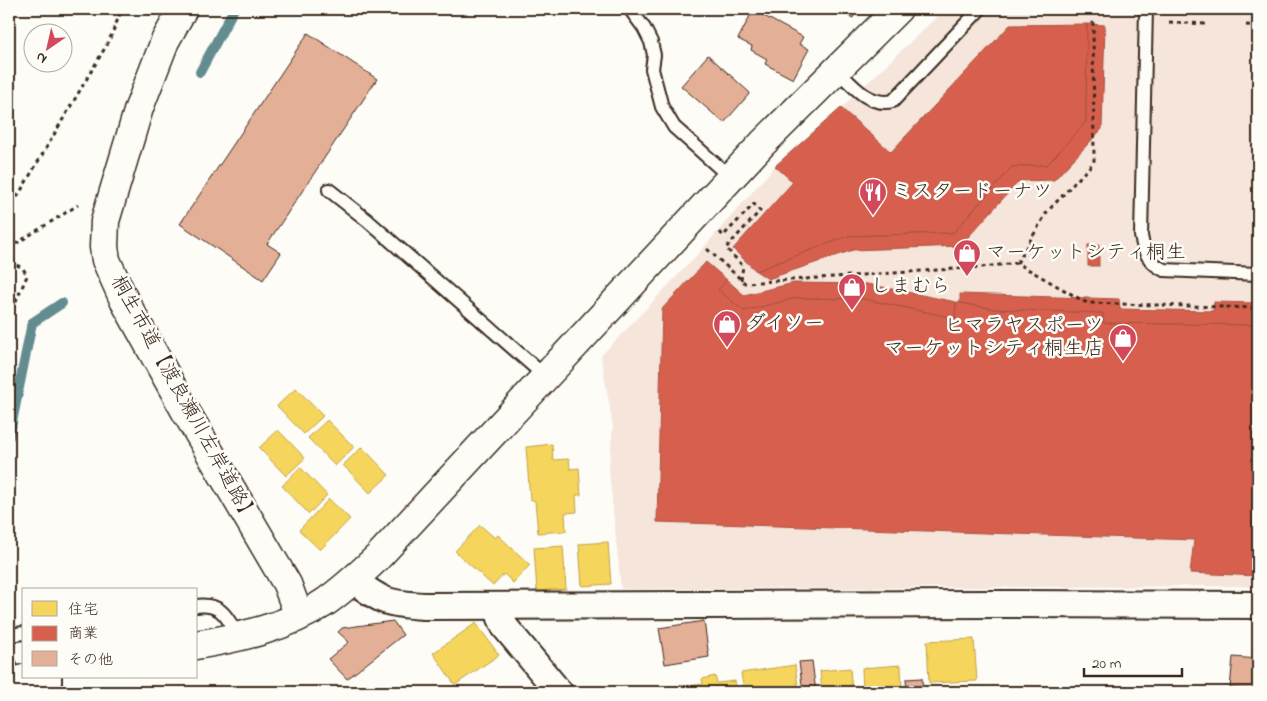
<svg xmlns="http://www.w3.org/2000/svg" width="1267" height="701" viewBox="0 0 1267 701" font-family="'Indie Flower','Klee One',sans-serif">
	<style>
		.built { fill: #f5e5da }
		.homes { fill: #f6d55c; stroke: #bea249 }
		.shops { fill: #d6604d; stroke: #a8503f }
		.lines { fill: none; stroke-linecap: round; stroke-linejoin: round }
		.stream { stroke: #648c91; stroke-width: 10 }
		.building { fill: #e3af97; stroke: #3b2a1e }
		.lane-casing { stroke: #3b2a1e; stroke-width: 16 }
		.street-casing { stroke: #3b2a1e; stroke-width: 30 }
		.secondary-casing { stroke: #3b2a1e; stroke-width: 31 }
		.path { stroke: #3b2a1e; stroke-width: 3; stroke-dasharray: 4 4; stroke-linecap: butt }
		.lane { stroke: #fdfcf7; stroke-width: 12 }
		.street { stroke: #fdfcf7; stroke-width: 26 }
		.secondary { stroke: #fdfcf7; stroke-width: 28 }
		.labels { text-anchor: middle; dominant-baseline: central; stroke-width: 5; stroke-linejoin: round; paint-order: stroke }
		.poi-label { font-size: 20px; fill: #3b2a1e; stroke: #fdfcf7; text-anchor: start }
		.street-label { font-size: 20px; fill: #3b2a1e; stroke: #fdfcf7 }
	</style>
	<rect width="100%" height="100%" fill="#fdfcf7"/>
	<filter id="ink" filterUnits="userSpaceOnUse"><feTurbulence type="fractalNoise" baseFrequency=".02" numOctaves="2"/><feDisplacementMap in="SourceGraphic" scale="10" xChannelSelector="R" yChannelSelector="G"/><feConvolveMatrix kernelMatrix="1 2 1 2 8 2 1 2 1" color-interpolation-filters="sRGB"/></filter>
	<g filter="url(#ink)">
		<path class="built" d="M 945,9 L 1258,9 L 1258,587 L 1236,586 L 621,589 L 609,469 L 613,426 L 601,356 L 698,254 L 775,166 L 841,108 Z"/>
		<g class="homes">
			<path d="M 296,388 L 323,416 L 304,434 L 277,406 Z"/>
			<path d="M 327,420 L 354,447 L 335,466 L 308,438 Z"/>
			<path d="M 278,430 L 305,458 L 286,476 L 259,448 Z"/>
			<path d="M 552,444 L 553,460 L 569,459 L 570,469 L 579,468 L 581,495 L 576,495 L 577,512 L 565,513 L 566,531 L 538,533 L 535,501 L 530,499 L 526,447 Z"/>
			<path d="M 362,447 L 389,475 L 370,493 L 343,465 Z"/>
			<path d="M 300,467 L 327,495 L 309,514 L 282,486 Z"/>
			<path d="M 329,499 L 350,519 L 320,550 L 299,530 Z"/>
			<path d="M 480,525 L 495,538 L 498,535 L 530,565 L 513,583 L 504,574 L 493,586 L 455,551 Z"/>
			<path d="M 608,542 L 611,584 L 582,586 L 579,544 Z"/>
			<path d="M 563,546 L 566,589 L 537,591 L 534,548 Z"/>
			<path d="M 476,623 L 499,655 L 455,685 L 433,653 Z"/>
			<path d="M 974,639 L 977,681 L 929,683 L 927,641 Z"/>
			<path d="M 795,665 L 799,692 L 744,692 L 741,673 Z"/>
			<path d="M 901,665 L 902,692 L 863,692 L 862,668 Z"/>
			<path d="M 850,668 L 852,692 L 822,692 L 820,671 Z"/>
			<path d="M 715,676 L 717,683 L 735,681 L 737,692 L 671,692 L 671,689 L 703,684 L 702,679 Z"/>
			<path d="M 1018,686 L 1061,687 L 1061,692 L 1018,692 Z"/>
		</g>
		<g class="shops">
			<path d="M 1087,24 L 1086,122 L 1047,165 L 1012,167 L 953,233 L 848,236 L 756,271 L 733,249 L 793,182 L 775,166 L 841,108 L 891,152 L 1010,25 Z"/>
			<path d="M 1087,24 L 1105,25 L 1102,129 L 1054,180 L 1019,181 L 960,246 L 853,250 L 768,279 L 756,271 L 848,236 L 953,233 L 1012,167 L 1047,165 L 1086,122 Z"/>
			<rect x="1088" y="245" width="11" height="21"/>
			<path d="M 706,262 L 727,280 L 718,290 L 744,311 L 796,298 L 864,299 L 955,318 L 956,302 L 995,309 L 1103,313 L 1103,323 L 1258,325 L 1258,576 L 1190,573 L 1194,540 L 657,522 L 662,309 Z"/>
			<path d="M 727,280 L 744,295 L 794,283 L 867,284 L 956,302 L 955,318 L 864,299 L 796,298 L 744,311 L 718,290 Z"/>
			<path d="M 960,294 L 1119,299 L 1120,309 L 1213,311 L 1214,302 L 1258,303 L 1258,325 L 1103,323 L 1103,313 L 995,309 L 960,303 Z"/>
		</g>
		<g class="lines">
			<g class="stream">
				<path d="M 200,72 L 234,9"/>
				<path d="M 9,437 L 32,323 L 62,303"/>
			</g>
		</g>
		<g class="building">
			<path d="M 833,9 L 857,9 L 853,18 Z"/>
			<path d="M 753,10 L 803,37 L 799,44 L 809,49 L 793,79 L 765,64 L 767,59 L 751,50 L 752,46 L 738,39 Z"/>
			<path d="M 308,33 L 377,79 L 267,244 L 281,253 L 263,280 L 180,224 Z"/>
			<path d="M 708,55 L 750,93 L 724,123 L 681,86 Z"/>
			<path d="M 393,621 L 403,635 L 347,679 L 328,659 L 349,642 L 338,632 L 342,628 Z"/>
			<path d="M 704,621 L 709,657 L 665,664 L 659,628 Z"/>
			<path d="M 1233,657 L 1258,659 L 1256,691 L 1230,688 Z"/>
			<path d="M 812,661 L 816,692 L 803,692 L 799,662 Z"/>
			<path d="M 922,678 L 923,692 L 907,692 L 906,679 Z"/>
		</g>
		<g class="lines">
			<g class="lane-casing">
				<g id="lane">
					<path d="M 630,9 L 644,28 L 651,42 L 654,55 L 652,69 L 662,107 L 674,127 L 731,178"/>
					<path d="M 1146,9 L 1141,236 C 1144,252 1149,263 1164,270 L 1258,274"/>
					<path d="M 836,69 C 852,85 869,107 893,101 L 980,9"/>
					<path d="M 329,190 L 367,220 L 547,378"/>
					<path d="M 196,606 C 222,603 227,617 238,636"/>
					<path d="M 9,635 L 24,633"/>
					<path d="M 9,662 L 14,681"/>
				</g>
			</g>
			<g class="street-casing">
				<g id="street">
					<path d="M 354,580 C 381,602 389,604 424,606 L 1000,604 L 1258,605"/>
					<path d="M 499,606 L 501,618 L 505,627 L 559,692"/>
					<path d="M 48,677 L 48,692"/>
				</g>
			</g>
			<g class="secondary-casing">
				<g id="secondary">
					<path d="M 183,9 L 165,41 L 139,108 L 105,221 L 104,247 L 106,260 L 124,300 L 186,412 L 287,584 L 299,616"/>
					<path d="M 196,645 C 239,638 287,627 324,603 C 343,590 360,574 377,558 L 763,143 L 898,9"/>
					<path d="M 9,683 L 31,677"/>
				</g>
			</g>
			<g class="path">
				<path d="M 1169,22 L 1205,24"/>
				<path d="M 1246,25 L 1258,26"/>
				<path d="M 9,211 L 109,41 L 122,9"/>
				<path d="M 720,232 L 723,236 L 754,204 L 760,211 L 726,248 L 743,266 L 741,280"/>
				<path d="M 9,248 L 78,205"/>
				<path d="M 707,249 L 745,283 L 982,267 L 1017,263 L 1087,303 L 1258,308"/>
				<path d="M 9,262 C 17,265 24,267 27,276 L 9,317"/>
				<path d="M 1017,263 L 1047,212 L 1094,162 L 1093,18"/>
			</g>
			<use href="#lane" class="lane"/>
			<use href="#street" class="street"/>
			<use href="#secondary" class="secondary"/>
		</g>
	</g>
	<defs>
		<g id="restaurant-pin" transform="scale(1.4375)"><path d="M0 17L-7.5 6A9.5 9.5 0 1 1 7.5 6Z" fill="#d1495b" stroke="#fdfcf7"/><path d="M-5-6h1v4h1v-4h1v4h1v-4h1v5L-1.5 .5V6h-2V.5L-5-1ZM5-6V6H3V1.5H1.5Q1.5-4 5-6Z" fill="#fff"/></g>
		<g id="shop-pin" transform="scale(1.4375)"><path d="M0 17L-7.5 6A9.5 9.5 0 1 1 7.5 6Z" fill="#d1495b" stroke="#fdfcf7"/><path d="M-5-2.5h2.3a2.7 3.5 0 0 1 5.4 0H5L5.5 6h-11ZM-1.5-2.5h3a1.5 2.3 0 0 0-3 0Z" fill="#fff"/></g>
	</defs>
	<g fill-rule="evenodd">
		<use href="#restaurant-pin" x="873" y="192"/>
		<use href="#shop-pin" x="967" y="253"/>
		<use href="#shop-pin" x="852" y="287"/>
		<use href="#shop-pin" x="727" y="324"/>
		<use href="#shop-pin" x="1123" y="338"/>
	</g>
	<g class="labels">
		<g class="poi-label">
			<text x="892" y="192">ミスタードーナツ</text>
			<text x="986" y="253">マーケットシティ桐生</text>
			<text x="871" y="287">しまむら</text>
			<text x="746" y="324">ダイソー</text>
			<text x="1104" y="326" text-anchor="end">ヒマラヤスポーツ<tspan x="1104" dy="23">マーケットシティ桐生店</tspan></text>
		</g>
		<g class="street-label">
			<text transform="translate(183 400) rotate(61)">桐生市道【渡良瀬川左岸道路】</text>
		</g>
	</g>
	<rect width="1267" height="701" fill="none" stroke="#fdfcf7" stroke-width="30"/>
	<rect x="15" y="15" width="1237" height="671" fill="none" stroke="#3b2a1e" stroke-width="2" filter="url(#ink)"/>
	<rect x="22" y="588" width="175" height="90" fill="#fdfcf7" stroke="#afa8a0"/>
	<rect x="32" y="601" width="25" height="15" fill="#f6d55c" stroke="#afa8a0"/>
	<text x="68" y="614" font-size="15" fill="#3b2a1e">住宅</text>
	<rect x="32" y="626" width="25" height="15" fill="#d6604d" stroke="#afa8a0"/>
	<text x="68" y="638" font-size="15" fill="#3b2a1e">商業</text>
	<rect x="32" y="651" width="25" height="15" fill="#e3af97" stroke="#afa8a0"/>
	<text x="68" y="664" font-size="15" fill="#3b2a1e">その他</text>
	<g transform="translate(48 48) rotate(214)"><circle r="24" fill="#fdfcf7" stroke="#afa8a0"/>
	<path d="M0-4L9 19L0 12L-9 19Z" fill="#d1495b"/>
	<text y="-8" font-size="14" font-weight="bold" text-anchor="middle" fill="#3b2a1e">N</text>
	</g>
	<path d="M1084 668v8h98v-8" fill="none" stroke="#3b2a1e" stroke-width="2.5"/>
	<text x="1092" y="668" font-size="15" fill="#3b2a1e" stroke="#fdfcf7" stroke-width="4" paint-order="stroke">20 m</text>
</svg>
